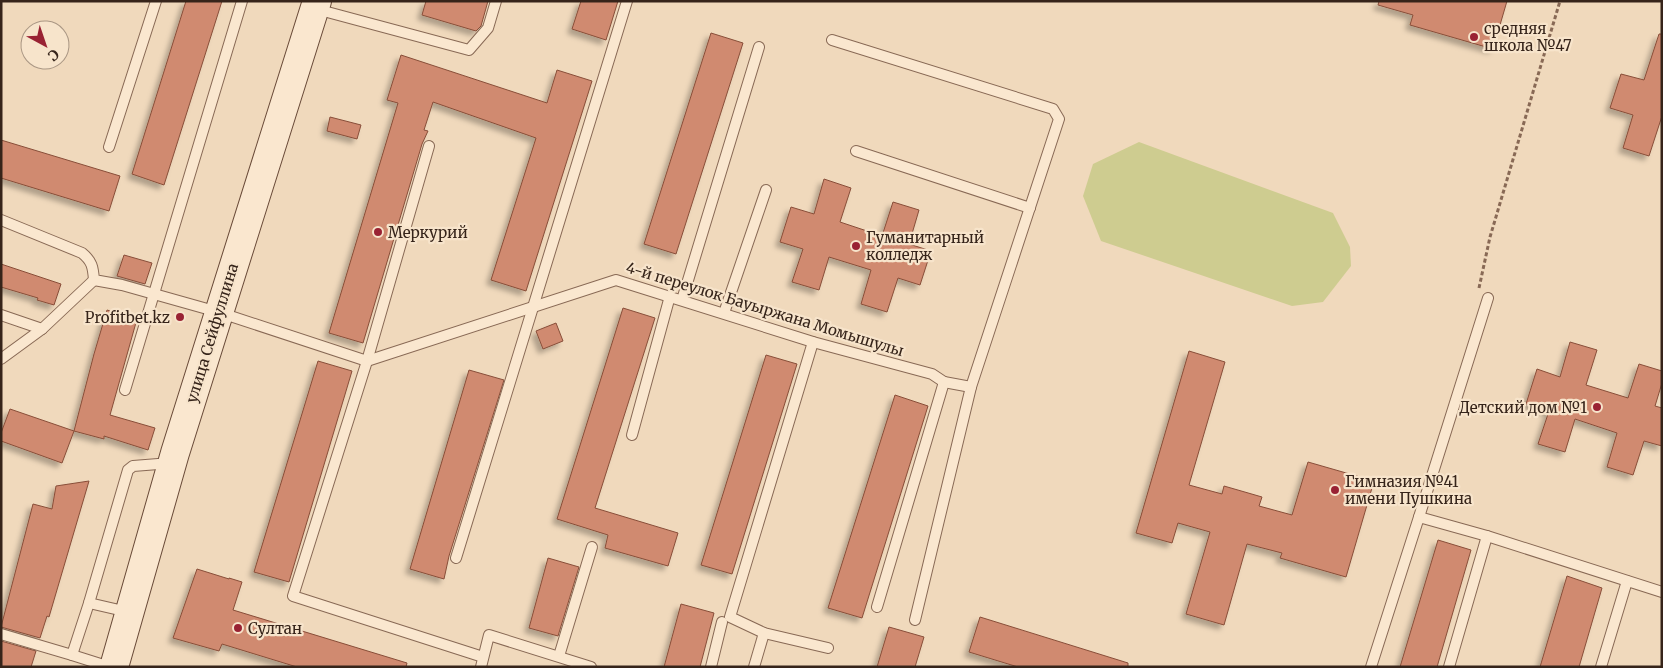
<svg xmlns="http://www.w3.org/2000/svg" width="1663" height="668" viewBox="0 0 1663 668" font-family="Merriweather,serif">
	<style>
		.green { fill: #cecc90 }
		.building { fill: #d08a6f; stroke: #884e39; filter: url(#shadow) }
		.lines { fill: none; stroke-linecap: round; stroke-linejoin: round }
		.lane-casing { stroke: #886955; stroke-width: 12 }
		.secondary-casing { stroke: #694a38; stroke-width: 30 }
		.path { stroke: #886955; stroke-width: 3; stroke-dasharray: 4 2.5; stroke-linecap: butt }
		.lane { stroke: #fae7cf; stroke-width: 10 }
		.secondary { stroke: #fae7cf; stroke-width: 28 }
		.poi-dot { fill: #923; stroke: #f7e4cb; stroke-width: 2 }
		.labels { text-anchor: middle; dominant-baseline: central; stroke-width: 4.5; stroke-linejoin: round; paint-order: stroke }
		.poi-label { font-size: 15px; fill: #36241a; stroke: #f7e4cb; text-anchor: start }
		.street-label { font-size: 15px; fill: #36241a; stroke: #f7e4cb }
	</style>
	<defs>
		<filter id="shadow"><feDropShadow dx="-4.5" dy="4.5" stdDeviation="2.5" flood-color="#0004"/></filter>
	</defs>
	<rect width="100%" height="100%" fill="#f0d9bc"/>
	<path class="green" d="M 1139,142 L 1333,213 L 1350,247 L 1351,266 L 1323,302 L 1292,306 L 1101,241 L 1083,196 L 1093,164 Z"/>
	<g class="building">
		<path d="M 186,1 L 222,1 L 164,185 L 132,174 Z"/>
		<path d="M 426,1 L 488,1 L 481,26 L 476,31 L 422,15 Z"/>
		<path d="M 581,1 L 618,1 L 606,40 L 572,29 Z"/>
		<path d="M 1379,1 L 1507,1 L 1493,49 L 1410,25 L 1413,15 L 1378,5 Z"/>
		<path d="M 711,33 L 743,43 L 676,254 L 644,244 Z"/>
		<path d="M 1659,34 L 1662,34 L 1662,116 L 1649,156 L 1623,148 L 1633,115 L 1610,108 L 1621,74 L 1644,80 Z"/>
		<path d="M 401,55 L 547,103 L 557,70 L 592,81 L 526,291 L 491,280 L 536,138 L 433,102 L 424,130 L 428,131 L 422,144 L 363,343 L 329,333 L 398,103 L 387,100 Z"/>
		<path d="M 330,117 L 361,125 L 357,139 L 327,131 Z"/>
		<path d="M 1,140 L 120,176 L 109,211 L 1,178 Z"/>
		<path d="M 824,179 L 851,188 L 840,222 L 882,236 L 893,202 L 919,210 L 909,244 L 931,251 L 920,285 L 898,278 L 887,312 L 861,304 L 871,270 L 829,257 L 819,290 L 792,282 L 803,249 L 780,242 L 791,207 L 814,214 Z"/>
		<path d="M 124,255 L 152,263 L 145,284 L 117,276 Z"/>
		<path d="M 1,264 L 61,284 L 54,305 L 37,300 L 38,298 L 1,287 Z"/>
		<path d="M 623,308 L 655,318 L 595,508 L 678,533 L 668,566 L 605,548 L 608,535 L 557,519 Z"/>
		<path d="M 107,310 L 137,319 L 110,415 L 155,428 L 148,450 L 104,436 L 104,439 L 74,431 L 94,354 Z"/>
		<path d="M 556,323 L 563,341 L 543,349 L 536,331 Z"/>
		<path d="M 1570,342 L 1597,350 L 1586,385 L 1628,398 L 1639,364 L 1662,371 L 1662,383 L 1655,406 L 1662,408 L 1662,446 L 1644,441 L 1633,475 L 1607,467 L 1617,433 L 1575,419 L 1565,452 L 1538,444 L 1549,411 L 1526,404 L 1537,369 L 1560,377 Z"/>
		<path d="M 1189,351 L 1225,362 L 1189,485 L 1222,494 L 1224,486 L 1262,497 L 1259,506 L 1292,515 L 1308,462 L 1374,481 L 1346,577 L 1280,558 L 1282,553 L 1247,544 L 1224,625 L 1186,614 L 1210,532 L 1178,523 L 1172,543 L 1136,533 Z"/>
		<path d="M 766,355 L 797,364 L 732,574 L 701,565 Z"/>
		<path d="M 318,361 L 352,371 L 289,582 L 254,572 Z"/>
		<path d="M 469,370 L 504,380 L 449,556 L 444,579 L 410,569 Z"/>
		<path d="M 895,395 L 928,406 L 862,618 L 828,608 Z"/>
		<path d="M 10,409 L 74,431 L 62,463 L 1,441 L 1,433 Z"/>
		<path d="M 89,481 L 49,617 L 47,616 L 40,638 L 1,627 L 33,504 L 52,509 L 56,486 Z"/>
		<path d="M 1438,540 L 1471,550 L 1437,667 L 1400,667 Z"/>
		<path d="M 548,558 L 579,567 L 558,636 L 529,628 Z"/>
		<path d="M 197,569 L 229,579 L 229,578 L 242,582 L 233,610 L 407,663 L 406,667 L 297,667 L 222,644 L 219,651 L 173,638 Z"/>
		<path d="M 1567,576 L 1602,588 L 1579,667 L 1540,667 Z"/>
		<path d="M 681,604 L 714,613 L 700,667 L 664,667 Z"/>
		<path d="M 980,617 L 1128,663 L 1128,667 L 1018,667 L 969,652 Z"/>
		<path d="M 889,627 L 924,637 L 915,667 L 877,667 Z"/>
		<path d="M 1,641 L 36,651 L 31,667 L 1,667 Z"/>
	</g>
	<g class="lines">
		<g class="lane-casing">
			<g id="lane">
				<path d="M 316,9 L 469,50 L 488,28 L 496,1"/>
				<path d="M 832,40 L 1053,109 L 1059,119 L 971,387 L 915,620"/>
				<path d="M 429,146 L 367,361 L 293,596 L 483,657"/>
				<path d="M 109,147 L 156,1"/>
				<path d="M 856,151 L 1030,208"/>
				<path d="M 1,220 L 82,253 C 92,261 93,267 94,280 L 122,285 L 218,312 L 367,361 L 616,280 L 813,342 L 932,374 L 944,382 L 877,607"/>
				<path d="M 682,300 L 759,47"/>
				<path d="M 724,313 L 766,190"/>
				<path d="M 1,315 L 42,329"/>
				<path d="M 813,342 L 730,617 L 764,633 L 828,648"/>
				<path d="M 1,359 L 42,329 L 94,280"/>
				<path d="M 944,382 L 971,387"/>
				<path d="M 125,390 L 242,1"/>
				<path d="M 632,435 L 670,296"/>
				<path d="M 1419,517 L 1488,298"/>
				<path d="M 456,558 L 627,1"/>
				<path d="M 89,603 L 128,612"/>
				<path d="M 1,634 L 72,655 L 89,603 L 128,470 L 133,466 L 171,463"/>
				<path d="M 72,655 L 110,667"/>
				<path d="M 559,656 L 592,547"/>
				<path d="M 481,667 L 489,635 L 591,667"/>
				<path d="M 711,667 L 722,622"/>
				<path d="M 754,667 L 764,633"/>
				<path d="M 1371,667 L 1419,517 L 1487,536 L 1662,592"/>
				<path d="M 1449,667 L 1487,536"/>
				<path d="M 1601,667 L 1627,581"/>
			</g>
		</g>
		<g class="secondary-casing">
			<path id="secondary" d="M 114,667 L 175,453 L 317,1"/>
		</g>
		<path class="path" d="M 1479,288 L 1490,237 L 1560,1"/>
		<use href="#lane" class="lane"/>
		<use href="#secondary" class="secondary"/>
	</g>
	<g class="poi-dot">
		<circle cx="1474" cy="37" r="5"/>
		<circle cx="378" cy="232" r="5"/>
		<circle cx="856" cy="246" r="5"/>
		<circle cx="180" cy="317" r="5"/>
		<circle cx="1597" cy="407" r="5"/>
		<circle cx="1335" cy="490" r="5"/>
		<circle cx="238" cy="628" r="5"/>
	</g>
	<g class="labels">
		<g class="poi-label">
			<text x="1484" y="28">средняя<tspan x="1484" dy="17">школа №47</tspan></text>
			<text x="388" y="232">Меркурий</text>
			<text x="866" y="237">Гуманитарный<tspan x="866" dy="17">колледж</tspan></text>
			<text x="170" y="317" text-anchor="end">Profitbet.kz</text>
			<text x="1587" y="407" text-anchor="end">Детский дом №1</text>
			<text x="1345" y="481">Гимназия №41<tspan x="1345" dy="17">имени Пушкина</tspan></text>
			<text x="248" y="628">Султан</text>
		</g>
		<g class="street-label">
			<text transform="translate(765 309) rotate(17)">4-й переулок Бауыржана Момышулы</text>
			<text transform="translate(212 333) rotate(-73)">улица Сейфуллина</text>
		</g>
	</g>
	<rect width="1663" height="668" fill="none" stroke="#36241a" stroke-width="5"/>
	<g transform="translate(45 45) rotate(140)"><circle r="24" fill="#f7e4cb" stroke="#aa9784"/>
	<path d="M0-4L9 19L0 12L-9 19Z" fill="#992233"/>
	<text y="-8" font-size="14" font-weight="bold" text-anchor="middle" fill="#36241a">С</text>
	</g>
</svg>
